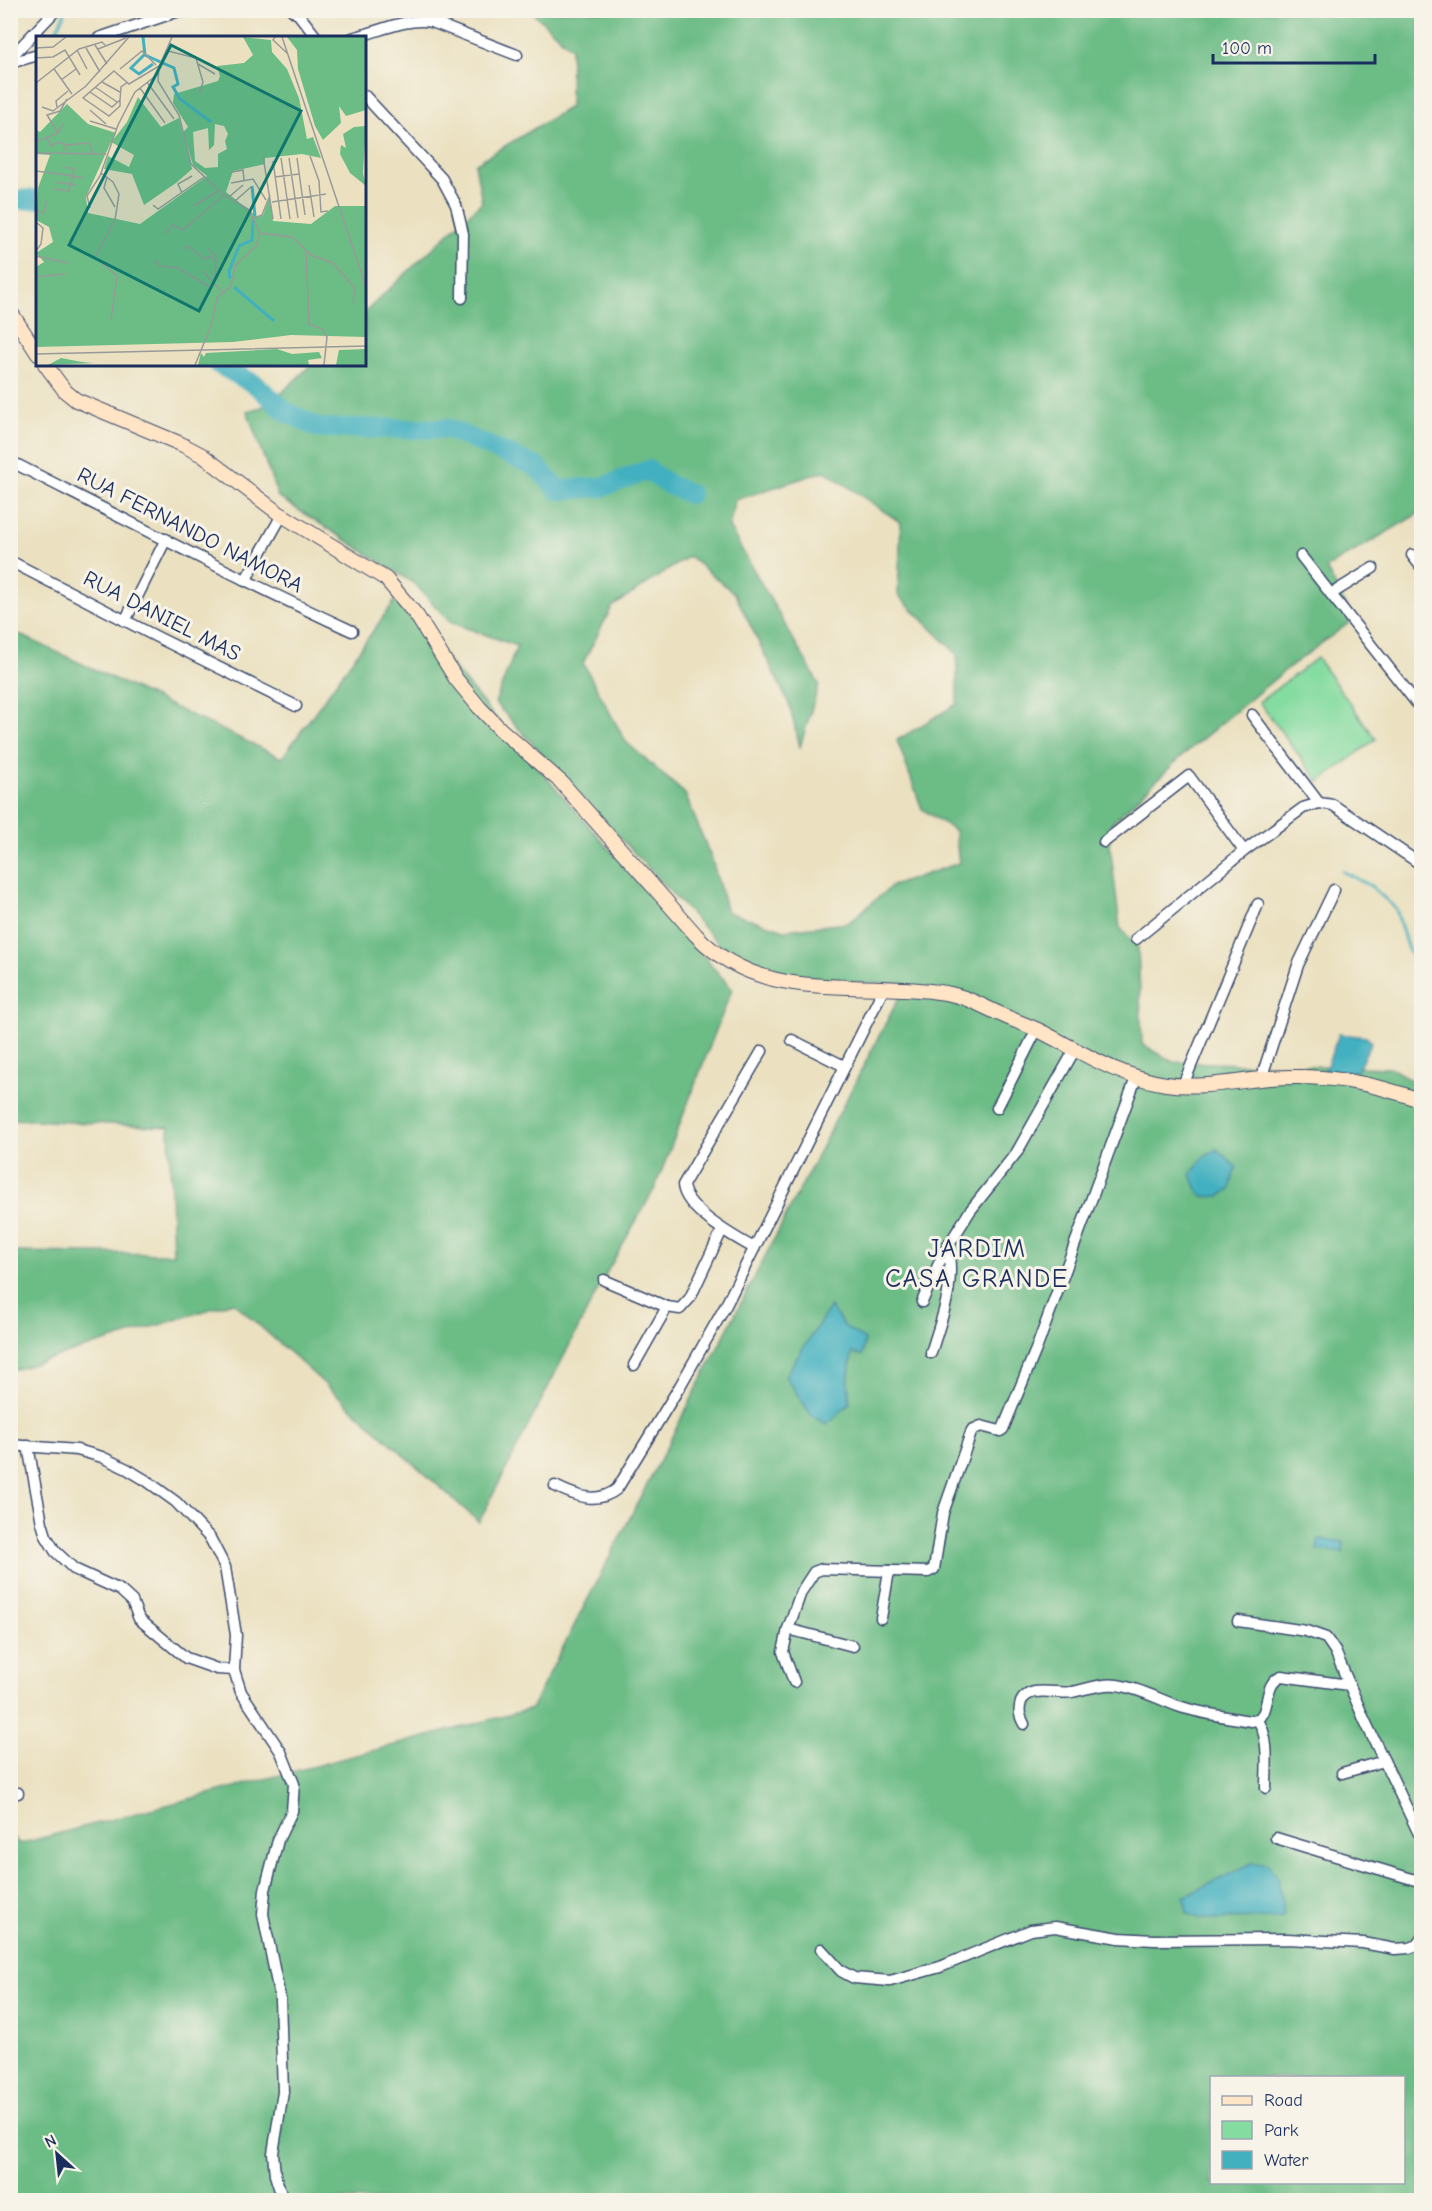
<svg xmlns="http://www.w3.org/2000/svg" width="1432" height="2211" viewBox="0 0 1432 2211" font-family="'Comic Neue',sans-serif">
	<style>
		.green { fill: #85dca0; stroke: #50867f; stroke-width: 1.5 }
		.forest { fill: #6cbc86; stroke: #447672; stroke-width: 1.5; fill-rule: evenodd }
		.water { fill: #43b0c0; stroke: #2f708f; stroke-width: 1.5 }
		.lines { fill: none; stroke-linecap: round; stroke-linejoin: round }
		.stream { stroke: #43b0c0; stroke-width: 3 }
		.river { stroke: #43b0c0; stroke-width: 20 }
		.minor-casing { stroke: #3a4a6d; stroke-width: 13 }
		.secondary-casing { stroke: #3a4a6d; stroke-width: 16 }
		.minor { stroke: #fff; stroke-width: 10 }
		.secondary { stroke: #ffe4c6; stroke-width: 14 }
		.labels { text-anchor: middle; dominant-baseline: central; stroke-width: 6; stroke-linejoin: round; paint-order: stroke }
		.street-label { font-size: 22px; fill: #1b2f5e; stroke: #f7f3e8 }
		.quarter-label { font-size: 26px; letter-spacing: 1.5px; fill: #1b2f5e; stroke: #f7f3e8 }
		.inset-river { fill: none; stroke: #43b0c0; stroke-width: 3 }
		.inset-road { fill: none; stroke: #989a99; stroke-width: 1.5 }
		.view { fill: #0f766e; fill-opacity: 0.15; stroke: #0f766e; stroke-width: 3 }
		.inset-edge { fill: none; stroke: #1b2f5e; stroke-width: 3 }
	</style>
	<rect width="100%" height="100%" fill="#f7f3e8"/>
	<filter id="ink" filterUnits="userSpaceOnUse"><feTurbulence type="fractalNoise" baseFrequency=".0167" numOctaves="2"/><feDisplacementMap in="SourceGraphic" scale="12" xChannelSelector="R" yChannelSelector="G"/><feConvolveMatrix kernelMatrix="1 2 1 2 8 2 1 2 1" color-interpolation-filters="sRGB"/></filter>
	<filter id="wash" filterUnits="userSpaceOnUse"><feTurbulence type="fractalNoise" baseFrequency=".008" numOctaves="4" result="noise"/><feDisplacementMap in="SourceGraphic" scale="24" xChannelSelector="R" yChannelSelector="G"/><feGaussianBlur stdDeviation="1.35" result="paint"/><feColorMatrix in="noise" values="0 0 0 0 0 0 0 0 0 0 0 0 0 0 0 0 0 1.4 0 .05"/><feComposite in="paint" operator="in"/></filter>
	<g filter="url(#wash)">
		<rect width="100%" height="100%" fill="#ebe1c1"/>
		<path class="green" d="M 1317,658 L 1376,739 L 1319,782 L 1259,702 Z"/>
		<g class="forest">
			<path d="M 531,11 L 1421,11 L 1421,512 L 1326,568 L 1353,620 L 1288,668 L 1183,755 L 1108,827 L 1120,928 L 1138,947 L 1142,1044 L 1173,1062 L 1391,1068 L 1421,1086 L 1421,2200 L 11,2200 L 10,1832 L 19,1844 L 531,1709 L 906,984 L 866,983 L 775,976 L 729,955 L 495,703 L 517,646 L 450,622 L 415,584 L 278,497 L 247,411 L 269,405 L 311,365 L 364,364 L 365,312 L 482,202 L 475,164 L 570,107 L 571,48 ZM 825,471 L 901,523 L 898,595 L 957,654 L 957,704 L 897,740 L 922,809 L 955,831 L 959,863 L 892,886 L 848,923 L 785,930 L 727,912 L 712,860 L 685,794 L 626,742 L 583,663 L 612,607 L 689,556 L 735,594 L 789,704 L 800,747 L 819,684 L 729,527 L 735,500 ZM 1212,2078 L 1404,2078 L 1404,2182 L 1212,2182 Z"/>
			<path d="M 396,599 L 518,745 L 732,989 L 655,1188 L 607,1272 L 479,1522 L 233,1302 L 11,1371 L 11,1252 L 173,1254 L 169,1127 L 11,1119 L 10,630 L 282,758 Z"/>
		</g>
		<g class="water">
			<path d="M 1339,1034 L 1367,1037 L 1371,1042 L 1357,1071 L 1325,1071 Z"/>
			<path d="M 1217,1149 L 1237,1168 L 1234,1173 L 1230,1190 L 1220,1196 L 1203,1197 L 1196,1188 L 1191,1174 L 1204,1157 Z"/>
			<path d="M 830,1307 L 845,1327 L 865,1340 L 862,1355 L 852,1353 L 848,1382 L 850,1403 L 827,1424 L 812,1416 L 785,1376 Z"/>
			<path d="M 1319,1539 L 1344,1542 L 1343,1553 L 1317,1550 Z"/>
			<path d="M 1252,1863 L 1267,1863 L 1278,1878 L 1284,1916 L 1278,1918 L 1202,1919 L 1187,1913 L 1184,1897 Z"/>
		</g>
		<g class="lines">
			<g class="stream">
				<path d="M 53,38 L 66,10"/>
				<path d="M 1342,871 L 1371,886 L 1396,909 L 1407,947 L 1422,974"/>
			</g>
			<g class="river">
				<path d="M 10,200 L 38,199"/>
				<path d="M 218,364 L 256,385 L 285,411 L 318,428 L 449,429 L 537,467 L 558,490 L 603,487 L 648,470 L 669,485 L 690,494"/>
			</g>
		</g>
	</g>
	<g filter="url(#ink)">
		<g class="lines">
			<g class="minor-casing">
				<g id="minor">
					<path d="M 292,10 L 299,15 L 317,38"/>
					<path d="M 99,38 L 182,10"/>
					<path d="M 352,38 C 378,32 406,17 432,22 L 517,55"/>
					<path d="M 10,58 L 56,10"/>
					<path d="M 10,63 L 38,55"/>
					<path d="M 364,95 L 442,179 L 456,205 L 463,234 L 462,298"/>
					<path d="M 10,461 C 124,519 237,578 352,631"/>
					<path d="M 1412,555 L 1422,568"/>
					<path d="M 1301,556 L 1422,710"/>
					<path d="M 10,561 L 155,636 L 296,706"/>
					<path d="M 245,581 L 282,515"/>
					<path d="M 1331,594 L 1373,568"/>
					<path d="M 125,621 L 166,539"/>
					<path d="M 1252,715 L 1319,803"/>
					<path d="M 1104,842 L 1189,776 L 1244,851"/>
					<path d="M 1136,939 L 1244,851 L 1303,808 L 1319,803 L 1333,805 L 1422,865"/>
					<path d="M 792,1040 L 844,1066"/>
					<path d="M 1261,1079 L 1298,965 L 1334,890"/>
					<path d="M 1183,1085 L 1258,904"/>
					<path d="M 997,1108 L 1037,1029"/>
					<path d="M 754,1248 C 734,1237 685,1210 683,1185 L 762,1051"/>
					<path d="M 604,1280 L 667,1307 L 634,1365"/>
					<path d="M 922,1302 L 943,1254 L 970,1211 L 1017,1152 L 1074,1051"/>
					<path d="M 667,1307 L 680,1309 L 690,1298 L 722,1230"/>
					<path d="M 931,1353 C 943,1313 955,1288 948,1245"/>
					<path d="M 10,1445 L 77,1450 L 102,1457 L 127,1469 L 147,1481 L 176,1502 L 210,1538 L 225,1567 L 236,1635 L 234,1670 L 241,1692 L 281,1752 L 294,1784 L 292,1811 L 278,1840 L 265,1890 L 263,1914 L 280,1998 L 283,2092 L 273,2153 L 275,2175 L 283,2200"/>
					<path d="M 28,1446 L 42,1523 L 46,1536 L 55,1551 L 74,1569 L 120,1590 L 132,1601 L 139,1619 L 186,1658 L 217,1669 L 234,1670"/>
					<path d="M 555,1486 C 575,1496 597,1505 617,1489 L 680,1386 L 725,1307 L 884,988"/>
					<path d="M 881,1618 L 889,1571"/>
					<path d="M 1238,1621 L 1306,1631 L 1326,1638 L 1335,1651 L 1364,1719 L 1422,1840"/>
					<path d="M 788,1629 L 853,1646"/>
					<path d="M 794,1682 L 783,1652 L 788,1629 L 801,1592 L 814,1572 L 822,1569 L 928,1572 L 934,1569 L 943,1513 L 972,1430 L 981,1426 L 1000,1431 L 1003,1429 L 1037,1347 L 1136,1078"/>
					<path d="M 1258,1720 C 1270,1740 1266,1765 1266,1788"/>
					<path d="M 1024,1724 C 1020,1717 1018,1711 1021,1702 C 1029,1684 1057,1695 1072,1692 C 1088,1689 1101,1683 1117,1685 C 1139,1688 1158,1699 1178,1706 C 1202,1714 1227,1717 1251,1721 C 1274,1719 1260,1685 1281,1676 L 1349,1685"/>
					<path d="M 1342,1773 L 1384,1761"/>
					<path d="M 10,1794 L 18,1793"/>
					<path d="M 1276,1838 L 1422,1882"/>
					<path d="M 821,1949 L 841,1971 L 854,1978 L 890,1981 L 940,1967 L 1031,1930 L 1055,1927 L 1119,1938 L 1154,1940 L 1287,1939 L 1363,1943 L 1395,1949 L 1409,1948 L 1417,1945 L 1422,1938"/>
				</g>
			</g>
			<g class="secondary-casing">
				<g id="secondary">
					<path d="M 10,311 L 38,354"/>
					<path d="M 45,364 L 65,391 L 76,400 L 181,444 L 202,455 L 277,512 L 386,579 L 417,616 L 456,679 L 479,707 L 500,729 L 561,782 L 696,935 C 754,996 829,984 904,989 C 922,990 941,991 958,996 C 973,1000 986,1008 1000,1014 C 1012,1020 1025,1024 1038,1030 C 1082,1052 1116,1076 1166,1084 C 1200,1089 1236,1081 1270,1078 C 1324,1074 1371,1082 1422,1101"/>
				</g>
			</g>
			<use href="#minor" class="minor"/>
			<use href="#secondary" class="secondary"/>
		</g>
	</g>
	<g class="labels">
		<g class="street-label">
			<text transform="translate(190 530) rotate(27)">RUA FERNANDO NAMORA</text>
			<text transform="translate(162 616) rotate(27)">RUA DANIEL MAS</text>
		</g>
		<g class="quarter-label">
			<text x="977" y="1249">JARDIM<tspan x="977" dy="30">CASA GRANDE</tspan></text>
		</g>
	</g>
	<g transform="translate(36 36)">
		<rect width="330" height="330" fill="#ebe1c1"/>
		<path d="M 207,1 L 235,4 L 236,16 L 251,33 L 263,62 L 271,103 L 277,101 L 285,122 L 266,118 L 229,122 L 229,128 L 197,135 L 190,156 L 222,181 L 227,179 L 234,160 L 237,185 L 275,188 L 299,170 L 330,170 L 330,301 L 255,299 L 197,306 L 0,311 L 0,231 L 8,226 L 0,217 L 17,206 L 13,191 L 0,184 L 2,152 L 14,119 L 0,118 L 0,94 L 4,96 L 31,68 L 52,88 L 80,97 L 77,104 L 91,86 L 102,61 L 125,91 L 143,82 L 156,133 L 140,147 L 108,169 L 96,138 L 68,133 L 72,120 L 93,131 L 98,119 L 75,106 L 50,161 L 52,177 L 104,188 L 171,140 L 157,129 L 147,96 L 152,91 L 137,67 L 138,58 L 182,45 L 184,40 L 181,30 L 208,27 L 217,19 ZM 179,88 L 188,90 L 192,98 L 189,105 L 191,113 L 182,118 L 182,131 L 169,132 L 159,125 L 157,96 L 172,92 L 173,114 L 178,109 ZM 251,1 L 330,1 L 330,74 L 310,80 L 303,70 L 305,87 L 287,104 L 279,90 L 262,33 L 261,14 ZM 330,90 L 327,137 L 330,150 L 314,137 L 304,118 L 305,109 L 310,112 L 307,98 L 318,91 ZM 241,313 L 256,318 L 283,316 L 286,322 L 272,324 L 273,329 L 162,329 L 165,317 L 168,321 L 170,317 ZM 330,313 L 330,329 L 300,329 L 303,314 ZM 25,322 L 46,326 L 57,327 L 12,329 Z" fill="#6cbc86" fill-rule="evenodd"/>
		<path class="inset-river" d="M 107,1 L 109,19 L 138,32 L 142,48 L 137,51 L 144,63 L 175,86M 109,18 L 95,32 L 103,38 L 117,28M 216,150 L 219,180M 194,243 L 193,235 L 203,210 L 216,204 L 217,184M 198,251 L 238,285"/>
		<path class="inset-road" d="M 136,1 L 123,31 L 122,45 L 143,79 L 155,128 L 188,159 L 212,173 L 224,197 L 220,210 L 199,230 L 195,250 L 181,262 L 175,290 L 159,329M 239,1 L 237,4 L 252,18M 246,1 L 330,251M 59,9 L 71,28M 0,12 L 17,11 L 30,1M 50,12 L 64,36M 62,13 L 90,2M 41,14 L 51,33M 132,15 L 160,22 L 167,46 L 163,58M 0,22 L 17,21 L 29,14 L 44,39M 162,28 L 179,38M 18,33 L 36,58M 84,33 L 106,15 L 120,29M 25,44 L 40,33M 66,46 L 84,56M 111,46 L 138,83M 0,47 L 43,13 L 66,6 L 70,10M 59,51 L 81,66M 104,52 L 129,87M 54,56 L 76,71 L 84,64 L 85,51 L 92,46M 84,64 L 84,70 L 73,80 L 47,62 L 78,35 L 93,48 L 123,30M 6,71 L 17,75 L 50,50 L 93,1M 21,71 L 20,65 L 32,55M 54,74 L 70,88M 54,85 L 80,93M 22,97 L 11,79 L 24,75 L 31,63M 11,102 L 15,110 L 22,106 L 31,109M 0,106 L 22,97 L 28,87M 27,115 L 31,109 L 53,107 L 58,119M 0,117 L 70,118M 227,120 L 237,183M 274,120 L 283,145 L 285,176 L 292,175M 245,122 L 254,183M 253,122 L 262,182M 261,122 L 269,179M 237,125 L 245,183M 0,135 L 37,140 L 38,133 L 29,131M 196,136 L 207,134 L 208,144M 65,137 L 77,146 L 83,158 L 79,184 L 59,221 L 81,240 L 75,284M 71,141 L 68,152 L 79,171M 239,141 L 263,138M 20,146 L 40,149M 195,147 L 217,143 L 230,164M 273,149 L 278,181M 17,153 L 33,155 L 37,140 L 48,142M 146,157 L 142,148 L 156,140M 193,161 L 207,149M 199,165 L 215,151M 236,166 L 290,158M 117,169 L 122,173 L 168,141M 158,170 L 182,155M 54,172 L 51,160 L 64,140 L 82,89 L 99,56 L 122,38M 0,173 L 7,178 L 11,165M 218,182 L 226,179 L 234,159M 0,186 L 7,192 L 5,208 L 0,215M 224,197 L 256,201 L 275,219 L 297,227 L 319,252 L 317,267M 129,198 L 136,189 L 147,194 L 188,159M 148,213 L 151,210 L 169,223 L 174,220 L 179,224M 270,215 L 273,288 L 286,293 L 291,301 L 288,329M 0,220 L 31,227M 119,224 L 124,230 L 142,232 L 174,251 L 179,247 L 180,220 L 172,213M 166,234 L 187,257M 0,241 L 29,238M 0,318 L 330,310"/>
		<path class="view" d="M 135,9 L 265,75 L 163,275 L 33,209 Z"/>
		<rect width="330" height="330" class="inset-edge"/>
	</g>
	<rect width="1432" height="2211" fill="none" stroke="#f7f3e8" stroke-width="36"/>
	<rect x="1210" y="2076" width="195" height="108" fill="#f7f3e8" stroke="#9fa5b1" stroke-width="1.5"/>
	<rect x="1222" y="2096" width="30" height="9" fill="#ffe4c6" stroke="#9fa5b1" stroke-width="1.5"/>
	<text x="1264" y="2106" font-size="18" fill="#1b2f5e">Road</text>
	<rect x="1222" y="2121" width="30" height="18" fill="#85dca0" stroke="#9fa5b1" stroke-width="1.5"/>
	<text x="1264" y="2136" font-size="18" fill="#1b2f5e">Park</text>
	<rect x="1222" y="2151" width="30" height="18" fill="#43b0c0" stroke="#9fa5b1" stroke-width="1.5"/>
	<text x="1264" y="2166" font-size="18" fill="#1b2f5e">Water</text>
	<g transform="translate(57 2154) rotate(333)" stroke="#f7f3e8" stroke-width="4.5" paint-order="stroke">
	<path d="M0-4.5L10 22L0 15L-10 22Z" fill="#1b2f5e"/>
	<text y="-9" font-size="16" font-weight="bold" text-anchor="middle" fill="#1b2f5e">N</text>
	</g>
	<path d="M1213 54v9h162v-9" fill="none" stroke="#1b2f5e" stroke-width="3"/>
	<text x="1222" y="54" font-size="18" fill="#1b2f5e" stroke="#f7f3e8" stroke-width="4.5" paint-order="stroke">100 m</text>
</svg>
